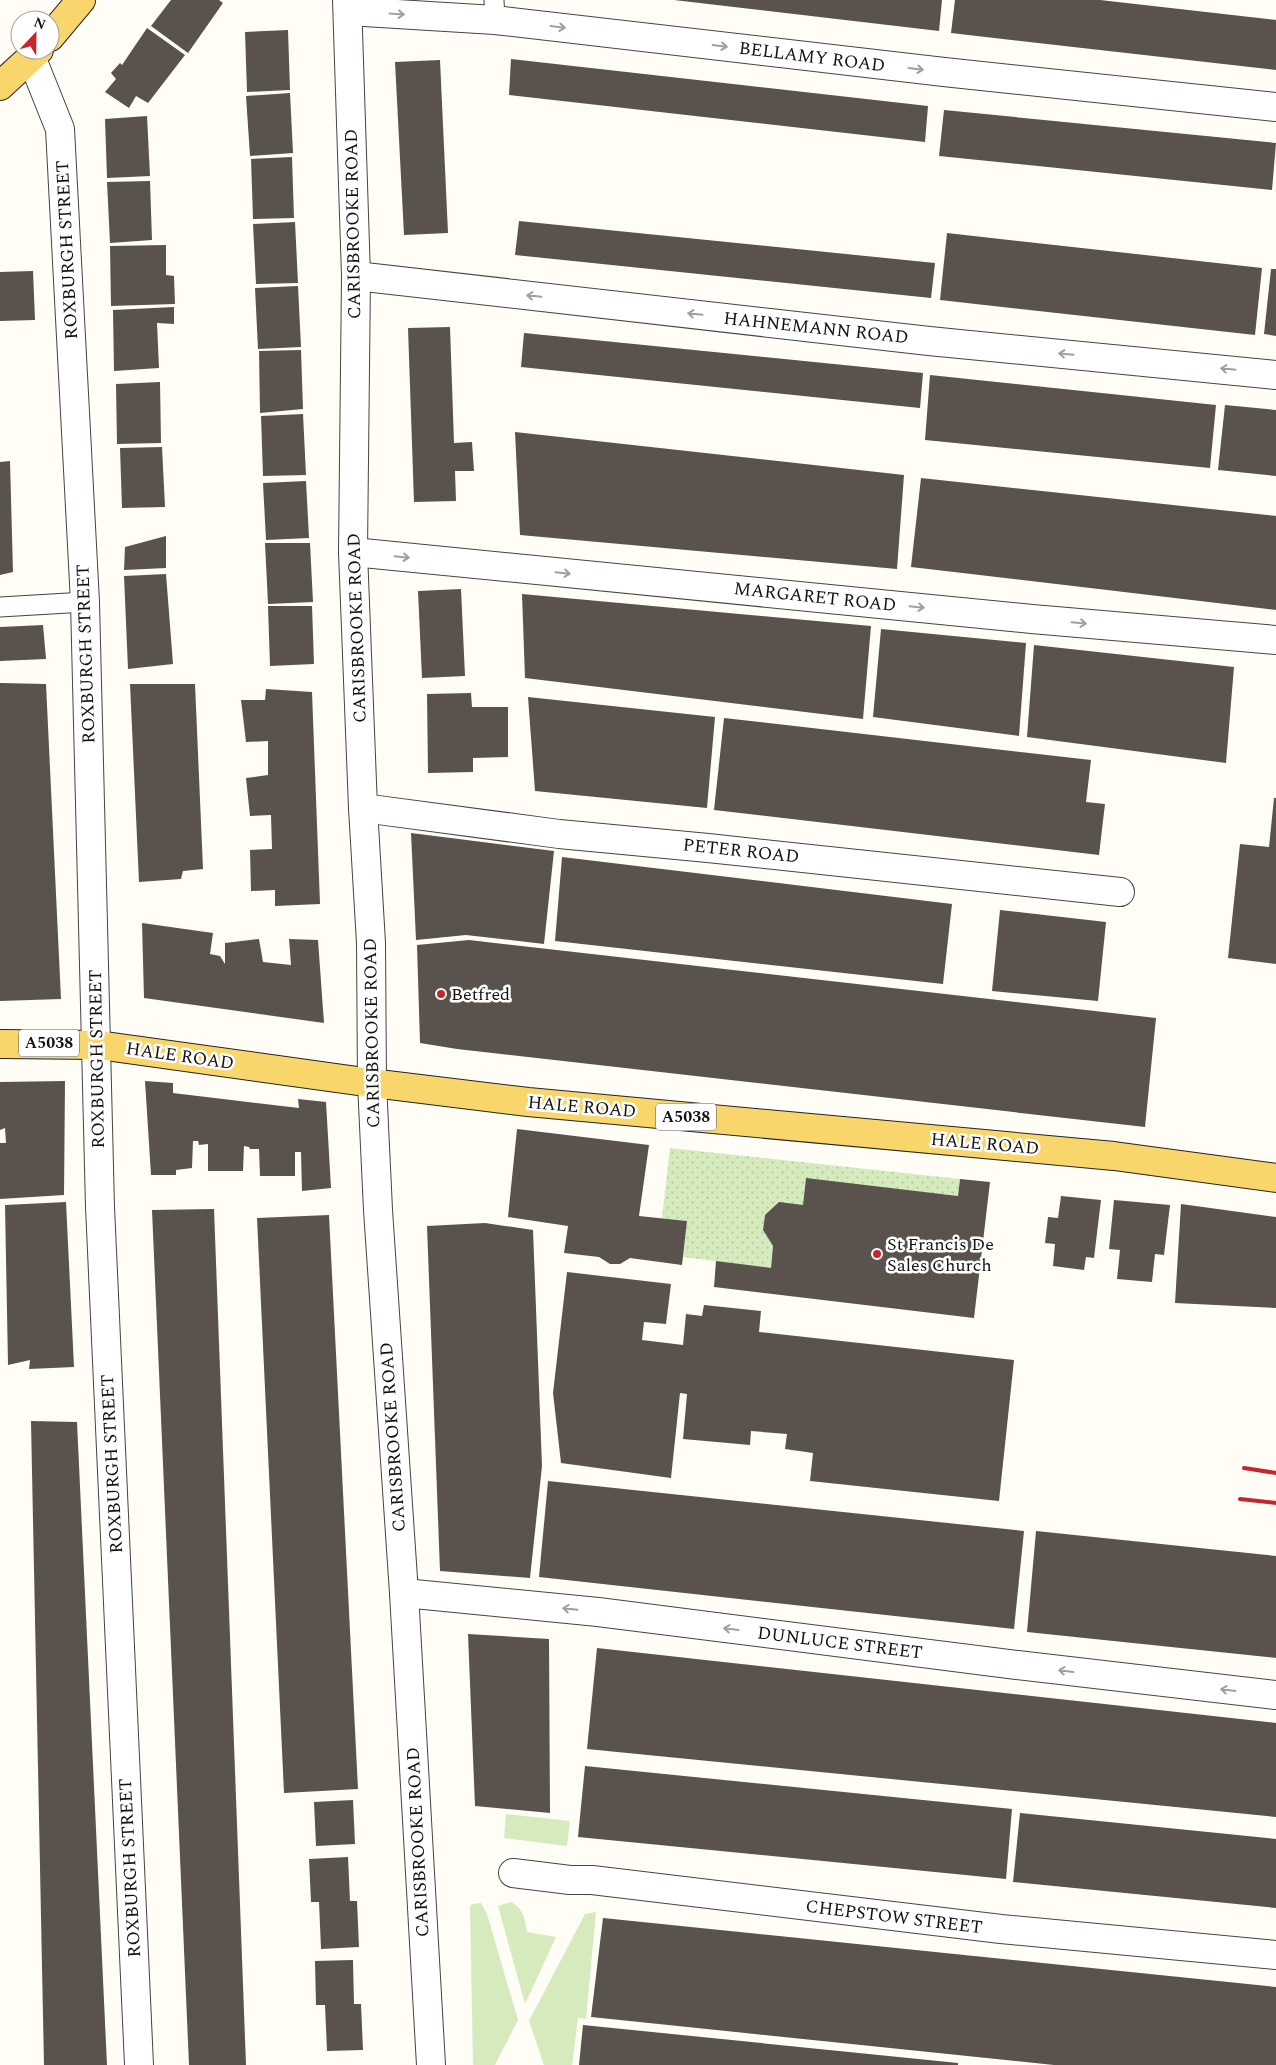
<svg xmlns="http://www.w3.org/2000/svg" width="1276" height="2065" viewBox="0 0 1276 2065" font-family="Spectral,serif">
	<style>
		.grass { fill: #d5ebbd }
		.garden { fill: url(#garden-dots) }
		.building { fill: #5a524d }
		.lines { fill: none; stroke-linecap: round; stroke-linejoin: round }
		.lane-casing { stroke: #444; stroke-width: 21 }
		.street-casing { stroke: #444; stroke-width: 30 }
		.primary-casing { stroke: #222; stroke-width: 30 }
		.lane { stroke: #fff; stroke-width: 19 }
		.street { stroke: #fff; stroke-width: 28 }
		.primary { stroke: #f9d66b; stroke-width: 28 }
		.rail { stroke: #c4262e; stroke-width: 4 }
		.oneway { stroke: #a0a0a0 }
		.poi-dot { fill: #c4262e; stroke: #fff; stroke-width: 2 }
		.labels { text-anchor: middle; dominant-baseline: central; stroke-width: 5; stroke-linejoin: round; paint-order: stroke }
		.shield { fill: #fff; stroke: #585858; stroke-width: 1 }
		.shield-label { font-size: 16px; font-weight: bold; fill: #111 }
		.street-label { font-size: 18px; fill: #111; stroke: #fff }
		.poi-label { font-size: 18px; fill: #111; stroke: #fff; text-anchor: start }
	</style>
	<defs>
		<pattern id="garden-dots" width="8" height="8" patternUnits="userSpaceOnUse" patternTransform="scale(1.25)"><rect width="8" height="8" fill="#d5ebbd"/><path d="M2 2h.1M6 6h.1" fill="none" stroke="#b6c8a1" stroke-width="1.8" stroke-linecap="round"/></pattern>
	</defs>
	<rect width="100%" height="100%" fill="#fffdf5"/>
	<g class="grass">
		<path d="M 506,1814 L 570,1821 L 567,1846 L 504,1838 Z"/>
		<path d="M 511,1902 C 524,1909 525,1919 527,1932 L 556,1937 L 525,2004 L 498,1906 Z"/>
		<path d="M 481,1903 L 487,1914 L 518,2020 L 495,2065 L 473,2065 L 470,1907 L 472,1904 Z"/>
		<path d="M 596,1912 L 586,2019 L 578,2018 L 572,2065 L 544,2065 L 529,2021 L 585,1914 Z"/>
	</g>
	<path class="garden" d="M 670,1148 L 960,1179 L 958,1196 L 806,1179 L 803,1205 L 765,1215 L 763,1230 L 773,1246 L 771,1268 L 683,1257 L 687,1221 L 662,1218 Z"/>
	<g class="building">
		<path d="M 171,0 L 219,0 L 223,3 L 188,53 L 151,26 Z"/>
		<path d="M 674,0 L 942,0 L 939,31 Z"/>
		<path d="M 955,0 L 1100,0 L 1276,20 L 1276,70 L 951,33 Z"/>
		<path d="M 147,28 L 185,55 L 148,103 L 136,96 L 129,108 L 105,92 L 116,79 L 111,73 L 120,63 L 122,65 Z"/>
		<path d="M 288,30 L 290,90 L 247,92 L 245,32 Z"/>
		<path d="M 511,59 L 928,106 L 925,142 L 509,95 Z"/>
		<path d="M 440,60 L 448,233 L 404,235 L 395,62 Z"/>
		<path d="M 290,93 L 293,153 L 250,156 L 246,96 Z"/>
		<path d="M 944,110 L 1276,143 L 1272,190 L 939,156 Z"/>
		<path d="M 147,116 L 150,176 L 107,178 L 105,119 Z"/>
		<path d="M 292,157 L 294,218 L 253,219 L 251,159 Z"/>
		<path d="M 150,181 L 152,240 L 110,243 L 107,182 Z"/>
		<path d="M 519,221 L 935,263 L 931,298 L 515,255 Z"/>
		<path d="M 295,222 L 298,283 L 256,284 L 253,224 Z"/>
		<path d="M 947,233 L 1262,268 L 1255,335 L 940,300 Z"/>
		<path d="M 166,245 L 166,275 L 174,276 L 175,304 L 111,306 L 110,246 Z"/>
		<path d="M 1271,269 L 1276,269 L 1276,336 L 1264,334 Z"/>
		<path d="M 33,271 L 35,320 L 0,321 L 0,272 Z"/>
		<path d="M 298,286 L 301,347 L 258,349 L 255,288 Z"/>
		<path d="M 174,307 L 174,324 L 157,323 L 159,368 L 114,371 L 113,310 Z"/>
		<path d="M 450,327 L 454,443 L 472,442 L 474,471 L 455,471 L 456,501 L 414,502 L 408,328 Z"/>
		<path d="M 524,333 L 923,373 L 920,408 L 521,367 Z"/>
		<path d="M 301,350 L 303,409 L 260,413 L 259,351 Z"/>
		<path d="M 930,375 L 1216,405 L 1210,468 L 925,440 Z"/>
		<path d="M 160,382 L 161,443 L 117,444 L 116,384 Z"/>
		<path d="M 1225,405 L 1276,410 L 1276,476 L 1218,470 Z"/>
		<path d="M 303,414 L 306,475 L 263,476 L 261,416 Z"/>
		<path d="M 515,432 L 904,475 L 897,569 L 520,535 Z"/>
		<path d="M 162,447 L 165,507 L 122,508 L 120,448 Z"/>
		<path d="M 10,461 L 13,572 L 0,575 L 0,462 Z"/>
		<path d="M 921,478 L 1276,516 L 1276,610 L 911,567 Z"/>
		<path d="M 306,481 L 309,538 L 266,540 L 263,483 Z"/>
		<path d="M 166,536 L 166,568 L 124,570 L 125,547 Z"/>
		<path d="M 265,543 L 310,543 L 313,602 L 268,604 Z"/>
		<path d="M 166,574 L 173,664 L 128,669 L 124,576 Z"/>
		<path d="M 461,589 L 465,676 L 422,678 L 418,591 Z"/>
		<path d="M 522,594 L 871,626 L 863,719 L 525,678 Z"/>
		<path d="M 268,606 L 312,606 L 314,664 L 270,666 Z"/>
		<path d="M 43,625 L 46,659 L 0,661 L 0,627 Z"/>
		<path d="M 881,629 L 1026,643 L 1019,736 L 873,717 Z"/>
		<path d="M 1034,645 L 1234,667 L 1226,763 L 1027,737 Z"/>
		<path d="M 0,683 L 46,684 L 61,999 L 0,1001 Z"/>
		<path d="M 130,684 L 195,684 L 203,869 L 183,871 L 181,879 L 139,882 Z"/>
		<path d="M 266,689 L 312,692 L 320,904 L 275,906 L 275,890 L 251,891 L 250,850 L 272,849 L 271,815 L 250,816 L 246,778 L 268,775 L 268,741 L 246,742 L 241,700 L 265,700 Z"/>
		<path d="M 471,693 L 472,707 L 508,707 L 508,757 L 473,758 L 473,772 L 428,773 L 427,694 Z"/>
		<path d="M 528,697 L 715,717 L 707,808 L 535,791 Z"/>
		<path d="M 724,718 L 1091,760 L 1086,802 L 1105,804 L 1099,855 L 714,810 Z"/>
		<path d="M 1274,798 L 1276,798 L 1276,964 L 1228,958 L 1240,844 L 1269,847 Z"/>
		<path d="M 411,833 L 554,851 L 544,944 L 466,935 L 416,940 Z"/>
		<path d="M 562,857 L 952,904 L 943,984 L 555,941 Z"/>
		<path d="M 1000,910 L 1106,922 L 1098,1001 L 992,991 Z"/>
		<path d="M 142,923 L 213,933 L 210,954 L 220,956 L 225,964 L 225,943 L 259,939 L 263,962 L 291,965 L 289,939 L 318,940 L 324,1023 L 144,998 Z"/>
		<path d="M 469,940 L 1156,1018 L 1145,1127 L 457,1049 L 420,1043 L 417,945 Z"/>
		<path d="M 65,1081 L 64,1195 L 0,1199 L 0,1143 L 6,1143 L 5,1128 L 0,1130 L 0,1082 Z"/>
		<path d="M 145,1081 L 173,1083 L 173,1093 L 299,1108 L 298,1099 L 326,1102 L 331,1188 L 302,1191 L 301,1152 L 295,1152 L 295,1176 L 260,1176 L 259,1149 L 250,1149 L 249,1147 L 244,1146 L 243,1171 L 208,1171 L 208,1144 L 199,1145 L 198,1141 L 193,1141 L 192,1168 L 176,1170 L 176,1175 L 151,1175 Z"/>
		<path d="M 517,1129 L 649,1145 L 639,1216 L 687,1221 L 682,1265 L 630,1258 L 620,1264 L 610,1264 L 599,1257 L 564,1253 L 568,1226 L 508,1217 Z"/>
		<path d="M 806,1178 L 958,1196 L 960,1179 L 990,1182 L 974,1318 L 714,1287 L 716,1261 L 771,1268 L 773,1246 L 763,1230 L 765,1215 L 779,1202 L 803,1205 Z"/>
		<path d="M 1061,1196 L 1101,1200 L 1094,1258 L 1086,1257 L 1084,1270 L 1053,1266 L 1055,1244 L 1045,1243 L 1048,1217 L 1058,1218 Z"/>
		<path d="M 1114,1200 L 1170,1205 L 1164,1255 L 1155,1254 L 1152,1282 L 1117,1279 L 1120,1250 L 1109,1249 Z"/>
		<path d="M 66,1202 L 74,1367 L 29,1369 L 30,1360 L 8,1365 L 5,1205 Z"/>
		<path d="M 1181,1204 L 1276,1217 L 1276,1308 L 1175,1303 Z"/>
		<path d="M 214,1209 L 246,2065 L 189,2065 L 152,1210 Z"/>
		<path d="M 329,1215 L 358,1789 L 284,1793 L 257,1218 Z"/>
		<path d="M 485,1223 L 533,1230 L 542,1466 L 530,1578 L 440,1571 L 427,1226 Z"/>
		<path d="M 567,1272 L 671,1284 L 666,1324 L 644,1322 L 642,1340 L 683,1345 L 686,1314 L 702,1316 L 704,1305 L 761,1311 L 759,1332 L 1014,1360 L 999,1501 L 810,1481 L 813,1453 L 785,1449 L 787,1434 L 751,1431 L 750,1445 L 683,1439 L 687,1394 L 680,1393 L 671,1478 L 561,1463 L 553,1393 Z"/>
		<path d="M 31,1421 L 77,1422 L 107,2065 L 44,2065 Z"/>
		<path d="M 548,1481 L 1024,1531 L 1014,1629 L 539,1577 Z"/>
		<path d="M 1036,1531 L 1276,1556 L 1276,1658 L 1027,1632 Z"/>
		<path d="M 468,1634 L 549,1639 L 550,1813 L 475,1806 Z"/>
		<path d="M 597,1648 L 1276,1723 L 1276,1817 L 587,1749 Z"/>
		<path d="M 585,1766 L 1012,1809 L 1006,1879 L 578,1837 Z"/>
		<path d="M 353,1800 L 355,1844 L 316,1846 L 314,1802 Z"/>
		<path d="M 1020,1813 L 1276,1839 L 1276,1908 L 1013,1882 Z"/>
		<path d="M 348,1857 L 350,1901 L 357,1901 L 359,1947 L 321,1949 L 319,1902 L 311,1902 L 309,1859 Z"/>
		<path d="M 603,1918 L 1276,1987 L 1276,2065 L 1054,2065 L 591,2017 Z"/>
		<path d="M 353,1960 L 354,2004 L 361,2004 L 363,2050 L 327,2051 L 325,2005 L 316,2005 L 315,1961 Z"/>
		<path d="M 583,2025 L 958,2063 L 958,2065 L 579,2065 Z"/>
	</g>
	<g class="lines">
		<g class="lane-casing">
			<g id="lane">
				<path d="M 494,0 L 495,20"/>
				<path d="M 0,607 L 85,602"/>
			</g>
		</g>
		<g class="street-casing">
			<g id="street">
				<path d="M 347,0 L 356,276 L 353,552 L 363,808 L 371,943 L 372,1083 L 378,1210 L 404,1593 L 431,2065"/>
				<path d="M 348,11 L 495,20 L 944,72 L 1276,107"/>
				<path d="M 32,59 L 60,129 L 85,602 L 100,1207 L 139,2065"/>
				<path d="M 356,276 L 929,341 L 1276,375"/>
				<path d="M 353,552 L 1032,619 L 1276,640"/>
				<path d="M 363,808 L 559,834 L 708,848 L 1120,892"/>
				<path d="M 404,1593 L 598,1612 L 1017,1665 L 1276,1695"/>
				<path d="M 513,1873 L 570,1880 L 592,1880 L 1001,1929 L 1276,1955"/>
			</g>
		</g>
		<g class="primary-casing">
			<g id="primary">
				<path d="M 50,37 L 81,0"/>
				<path d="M 0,86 L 39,50"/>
				<path d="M 0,1044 L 98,1045 L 372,1083 L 528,1102 L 1114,1156 L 1276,1178"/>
			</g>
		</g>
		<use href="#lane" class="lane"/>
		<use href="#street" class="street"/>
		<use href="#primary" class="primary"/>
		<g class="rail">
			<path d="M 1244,1468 L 1276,1473"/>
			<path d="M 1240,1499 L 1276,1503"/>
		</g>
	</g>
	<defs><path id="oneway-shaft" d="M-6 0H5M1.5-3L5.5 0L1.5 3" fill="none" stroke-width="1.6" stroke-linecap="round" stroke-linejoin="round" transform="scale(1.25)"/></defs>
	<g class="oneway">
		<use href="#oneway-shaft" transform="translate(397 14) rotate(4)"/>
		<use href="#oneway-shaft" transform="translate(558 27) rotate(7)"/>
		<use href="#oneway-shaft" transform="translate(720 46) rotate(7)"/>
		<use href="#oneway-shaft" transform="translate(916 69) rotate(7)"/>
		<use href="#oneway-shaft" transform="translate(534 296) rotate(-174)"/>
		<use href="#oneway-shaft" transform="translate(695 314) rotate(-174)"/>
		<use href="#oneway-shaft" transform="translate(1066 354) rotate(-175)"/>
		<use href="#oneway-shaft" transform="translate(1228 369) rotate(-174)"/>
		<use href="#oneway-shaft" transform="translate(402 557) rotate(6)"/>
		<use href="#oneway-shaft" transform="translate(563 573) rotate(6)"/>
		<use href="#oneway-shaft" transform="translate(917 607) rotate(6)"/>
		<use href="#oneway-shaft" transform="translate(1079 623) rotate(5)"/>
		<use href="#oneway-shaft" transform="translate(570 1609) rotate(-174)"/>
		<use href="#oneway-shaft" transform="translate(731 1629) rotate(-173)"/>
		<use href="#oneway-shaft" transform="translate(1066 1671) rotate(-173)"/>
		<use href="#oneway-shaft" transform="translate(1228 1690) rotate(-173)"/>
	</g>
	<g class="poi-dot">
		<circle cx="441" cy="994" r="5"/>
		<circle cx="877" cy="1254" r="5"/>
	</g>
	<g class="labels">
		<g class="shield">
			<rect x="19" y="1029.5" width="60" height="27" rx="4"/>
			<rect x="656" y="1103.5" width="60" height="27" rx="4"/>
		</g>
		<g class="shield-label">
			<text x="49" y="1043">A5038</text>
			<text x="686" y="1117">A5038</text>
		</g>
		<g class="street-label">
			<text transform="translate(812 57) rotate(7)">BELLAMY ROAD</text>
			<text transform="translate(353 224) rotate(-91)">CARISBROOKE ROAD</text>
			<text transform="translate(67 250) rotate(-93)">ROXBURGH STREET</text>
			<text transform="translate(816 328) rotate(6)">HAHNEMANN ROAD</text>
			<text transform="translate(815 597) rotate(6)">MARGARET ROAD</text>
			<text transform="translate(357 628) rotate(-92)">CARISBROOKE ROAD</text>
			<text transform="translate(86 654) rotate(-92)">ROXBURGH STREET</text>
			<text transform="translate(741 851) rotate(6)">PETER ROAD</text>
			<text transform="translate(372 1033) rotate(-91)">CARISBROOKE ROAD</text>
			<text transform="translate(180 1056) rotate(8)">HALE ROAD</text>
			<text transform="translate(97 1059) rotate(-91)">ROXBURGH STREET</text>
			<text transform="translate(582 1107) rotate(5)">HALE ROAD</text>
			<text transform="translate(985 1144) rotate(5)">HALE ROAD</text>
			<text transform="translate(393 1437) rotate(-94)">CARISBROOKE ROAD</text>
			<text transform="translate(112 1464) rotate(-93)">ROXBURGH STREET</text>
			<text transform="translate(840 1643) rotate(7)">DUNLUCE STREET</text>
			<text transform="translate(418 1842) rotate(-93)">CARISBROOKE ROAD</text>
			<text transform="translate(130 1868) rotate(-93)">ROXBURGH STREET</text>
			<text transform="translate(894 1917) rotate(7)">CHEPSTOW STREET</text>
		</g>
		<g class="poi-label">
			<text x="451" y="994">Betfred</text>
			<text x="887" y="1244">St Francis De<tspan x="887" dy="21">Sales Church</tspan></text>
		</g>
	</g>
	<g transform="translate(35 35) rotate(22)"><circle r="24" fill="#ffffff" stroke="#a0a0a0"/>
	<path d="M0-4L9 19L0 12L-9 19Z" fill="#c4262e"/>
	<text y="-8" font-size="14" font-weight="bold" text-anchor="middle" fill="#111111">N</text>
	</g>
</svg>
